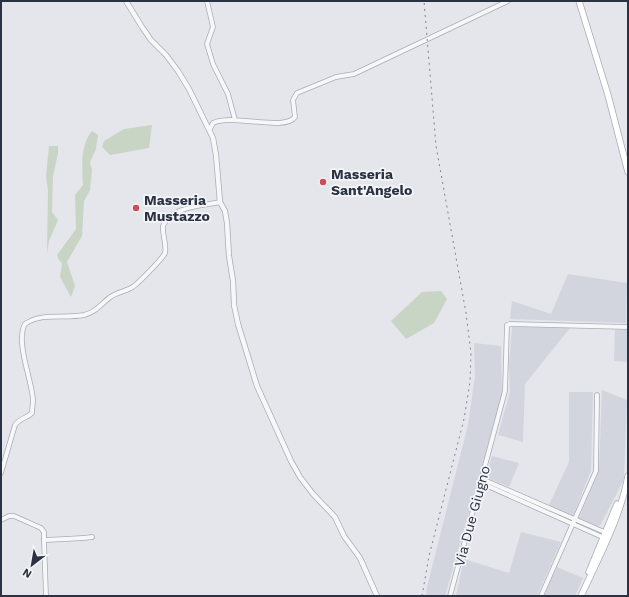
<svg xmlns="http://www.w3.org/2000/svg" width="629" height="597" viewBox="0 0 629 597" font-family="'Work Sans',sans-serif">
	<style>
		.built { fill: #d2d5dd }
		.green { fill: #c8d5c5 }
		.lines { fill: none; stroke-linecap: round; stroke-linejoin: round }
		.minor-casing { stroke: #a9acb5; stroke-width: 5.5 }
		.tertiary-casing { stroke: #a9acb5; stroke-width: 6 }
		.secondary-casing { stroke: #a9acb5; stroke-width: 7 }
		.minor { stroke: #f6f7f9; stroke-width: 4 }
		.tertiary { stroke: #f6f7f9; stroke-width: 4.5 }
		.secondary { stroke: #fff; stroke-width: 5.5 }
		.rail { stroke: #7d8495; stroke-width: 1; stroke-dasharray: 2 4; stroke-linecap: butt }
		.poi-dot { fill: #cd4c56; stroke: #f3f5f8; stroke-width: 1.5 }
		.labels { text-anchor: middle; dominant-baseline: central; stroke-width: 3.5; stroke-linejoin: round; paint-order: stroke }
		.poi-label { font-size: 14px; font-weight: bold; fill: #2b3243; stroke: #f3f5f8; text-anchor: start }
		.street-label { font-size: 14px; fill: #2b3243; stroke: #f3f5f8 }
	</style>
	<rect width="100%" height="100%" fill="#e4e6eb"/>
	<g class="built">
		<path d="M 568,274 L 627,283 L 626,323 L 510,319 L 512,301 L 551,314 Z"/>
		<path d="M 512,327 L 570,328 L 525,384 L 523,442 L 498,435 L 510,392 L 509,365 Z"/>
		<path d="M 615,330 L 628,330 L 628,362 L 614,361 Z"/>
		<path d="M 474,343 L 501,346 L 502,395 L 445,596 L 426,596 L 427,587 L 468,425 L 475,376 Z"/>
		<path d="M 602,390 L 627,400 L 624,479 L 601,524 L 598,526 L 579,518 L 599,470 Z"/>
		<path d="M 569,392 L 593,392 L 591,471 L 573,516 L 549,505 L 569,462 Z"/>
		<path d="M 492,456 L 519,463 L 509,487 L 486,477 Z"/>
		<path d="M 521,532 L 561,542 L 537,596 L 456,596 L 464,559 L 509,573 Z"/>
		<path d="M 557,567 L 583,578 L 575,596 L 544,596 Z"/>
	</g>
	<g class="green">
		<path d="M 152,125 L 149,148 L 110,155 L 102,147 L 104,141 L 124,129 Z"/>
		<path d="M 92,131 L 98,135 L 96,149 L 90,162 L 92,170 L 90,190 L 84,201 L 82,236 L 67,262 L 75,286 L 71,297 L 60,277 L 62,263 L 59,260 L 57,255 L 76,229 L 75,195 L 83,185 C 82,168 80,145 92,131 Z"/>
		<path d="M 49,146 L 58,146 L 58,153 L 53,176 L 52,212 L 58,220 L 49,241 L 47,254 L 48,191 L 46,176 Z"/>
		<path d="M 441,291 L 447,299 L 434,323 L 406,339 L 391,321 L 422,292 Z"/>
	</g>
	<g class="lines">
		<g class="minor-casing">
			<g id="minor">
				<path d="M 207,1 L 213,27 L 207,44 L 213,64 L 228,94 L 235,120"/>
				<path d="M 210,129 L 213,123 C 232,113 284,132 295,117 L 293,100 L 297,93 L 336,77 L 354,74 L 508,1"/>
				<path d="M 1,473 L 15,425 C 20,418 27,418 32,413 C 32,409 33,404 33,400 C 32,380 15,342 25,324 C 42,312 65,319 84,315 C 96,312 100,305 109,298 C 116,292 124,292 131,288 C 136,286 163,258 165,253 C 167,244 162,235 163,226 C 170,207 202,206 220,202"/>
				<path d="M 482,479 L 602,531"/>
				<path d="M 481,483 L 600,536"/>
				<path d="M 1,520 L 9,516 L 14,516 L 41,528 L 44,532 L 44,540 L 46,596"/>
				<path d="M 44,540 C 60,539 76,539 92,537"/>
				<path d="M 450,596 L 505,391 L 507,325 L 510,324 L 628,327"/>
				<path d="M 541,596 L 596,471 L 597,395"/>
			</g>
		</g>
		<g class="tertiary-casing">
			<path id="tertiary" d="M 126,1 L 142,27 L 151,40 L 166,55 L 178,71 L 189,89 L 213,138 L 216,155 L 220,202 L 225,211 L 227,223 L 229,256 L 233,281 L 234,305 L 238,324 L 257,386 L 291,461 L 300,477 L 313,494 L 335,517 L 344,536 L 360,558 L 377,596"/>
		</g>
		<g class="secondary-casing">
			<g id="secondary">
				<path d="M 579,1 L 608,95 L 628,172"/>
				<path d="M 589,572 L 617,504"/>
				<path d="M 581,596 C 598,559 621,516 628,476"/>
			</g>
		</g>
		<use href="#minor" class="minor"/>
		<use href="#tertiary" class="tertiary"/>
		<use href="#secondary" class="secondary"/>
		<path class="rail" d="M 422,596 L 429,556 L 464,419 L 470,382 L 471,353 L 466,313 L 436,146 L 424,1"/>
	</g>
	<g class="poi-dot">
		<circle cx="323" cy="182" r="4"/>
		<circle cx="136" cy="208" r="4"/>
	</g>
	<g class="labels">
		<g class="poi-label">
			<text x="331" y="174">Masseria<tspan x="331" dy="16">Sant'Angelo</tspan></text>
			<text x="144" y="200">Masseria<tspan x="144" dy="16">Mustazzo</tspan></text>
		</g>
		<g class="street-label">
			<text transform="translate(472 516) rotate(-75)">Via Due Giugno</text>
		</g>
	</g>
	<rect width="629" height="597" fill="none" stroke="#2b3243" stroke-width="4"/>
	<g transform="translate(32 565) rotate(211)" stroke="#f3f5f8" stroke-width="3" paint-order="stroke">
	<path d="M0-3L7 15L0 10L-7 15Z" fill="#2b3243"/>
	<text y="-6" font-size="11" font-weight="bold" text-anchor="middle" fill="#2b3243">N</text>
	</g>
</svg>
